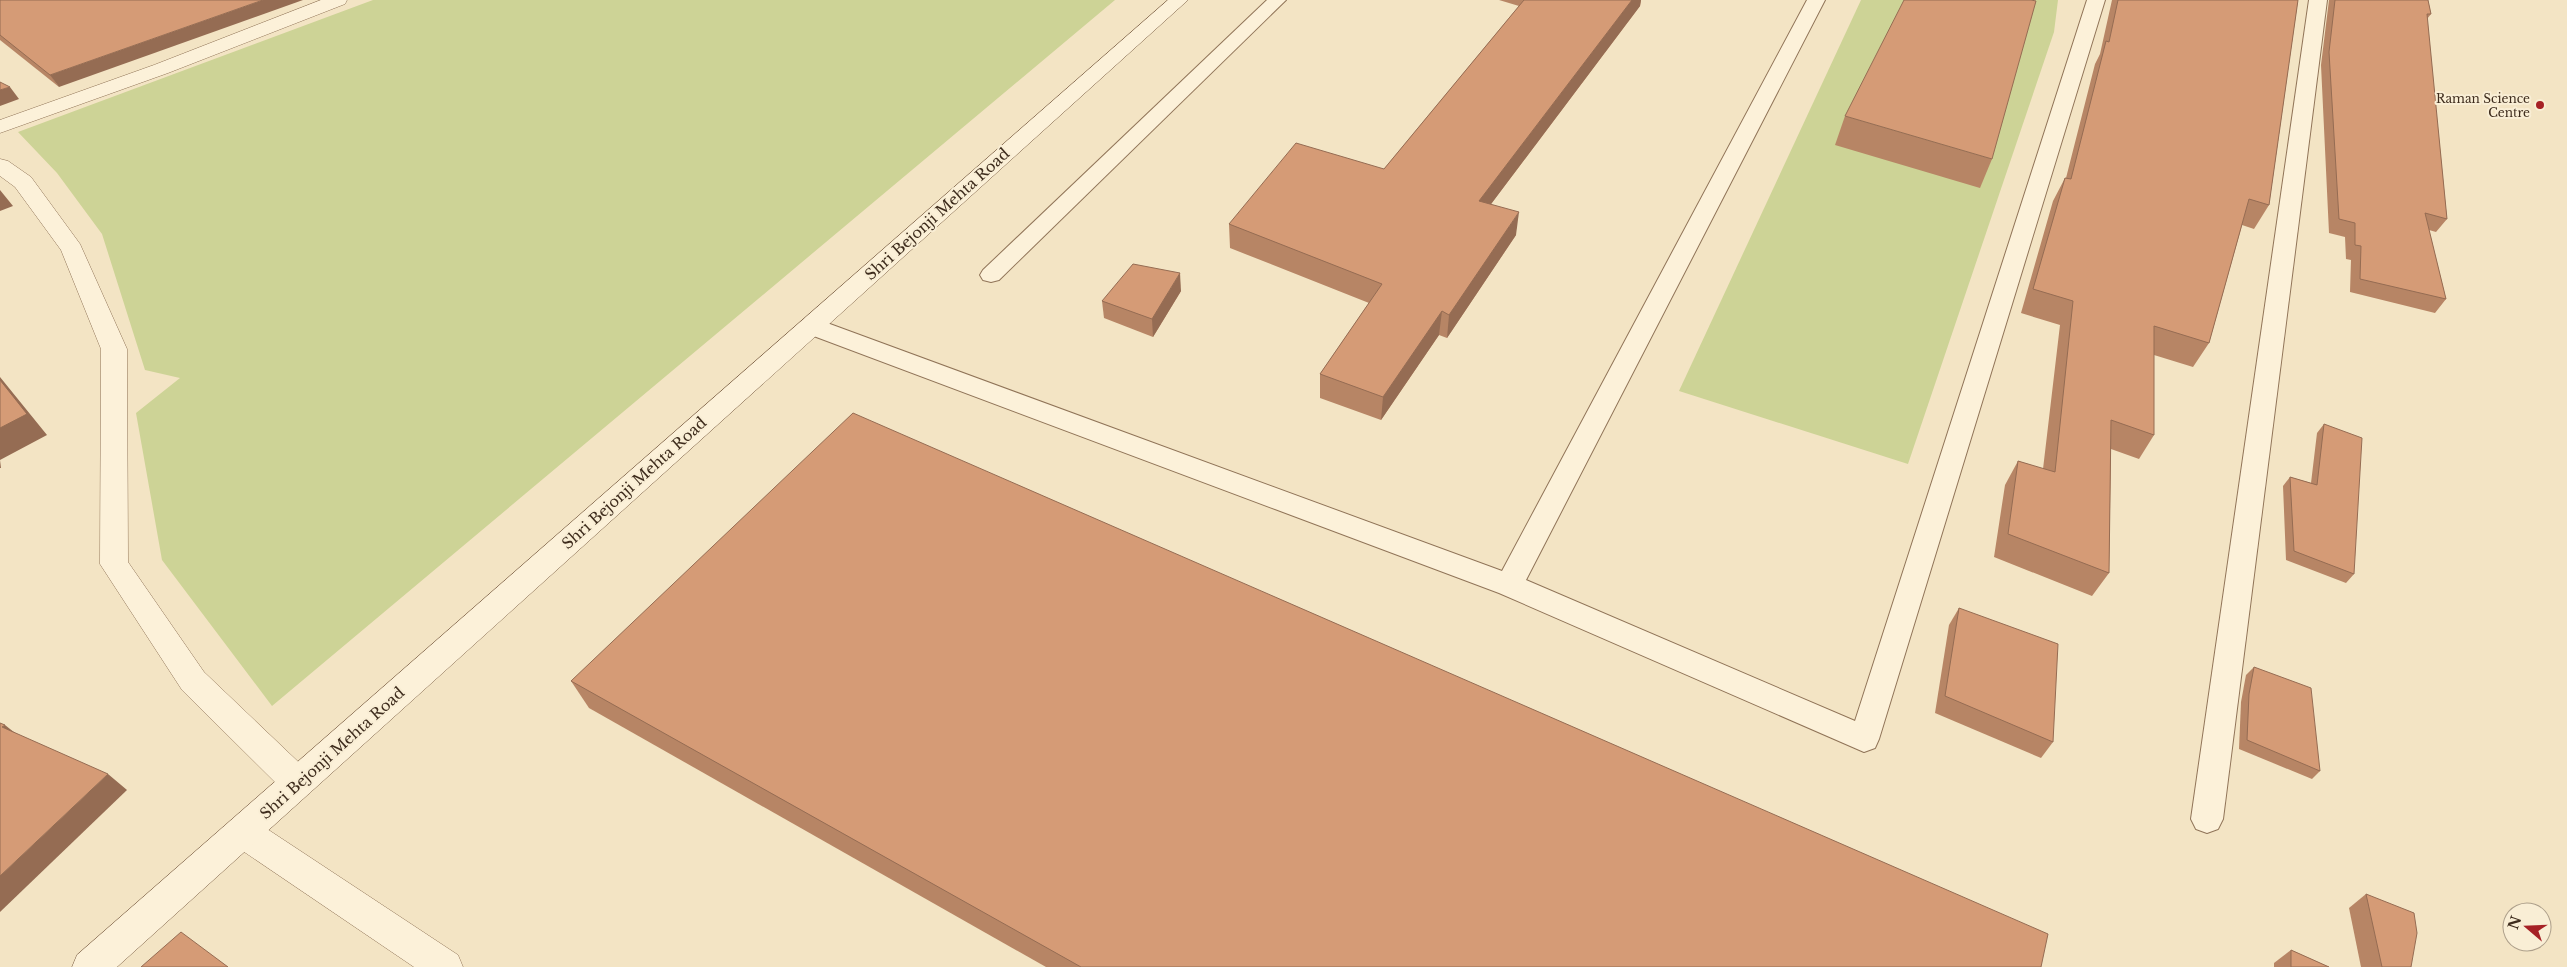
<svg xmlns="http://www.w3.org/2000/svg" width="2567" height="967" viewBox="0 0 2567 967" font-family="'Libre Baskerville',serif">
	<style>
		.green { fill: #cdd396 }
		.lines { fill: none; stroke-linecap: round; stroke-linejoin: round }
		.lane-casing { stroke: #907458; stroke-width: 2 }
		.street-casing { stroke: #907458; stroke-width: 1 }
		.secondary-casing { stroke: #72553b; stroke-width: 1 }
		.lane { fill: #fcf1d9; fill-rule: evenodd }
		.street { fill: #fcf1d9; fill-rule: evenodd }
		.secondary { fill: #fcf1d9; fill-rule: evenodd }
		.wall { fill: #b78565 }
		.shaded-wall { fill: #956c53 }
		.building { fill: #d59b76; stroke: #956c53 }
		.poi-dot { fill: #a62125; stroke: #f9eed5; stroke-width: 2 }
		.labels { text-anchor: middle; dominant-baseline: central; stroke-width: 4; stroke-linejoin: round; paint-order: stroke }
		.far-poi-label { font-size: 12px; fill: #3e2c1d; stroke: #f9eed5; text-anchor: end }
		.street-label { font-size: 15px; fill: #3e2c1d; stroke: #f9eed5 }
	</style>
	<rect width="100%" height="100%" fill="#f3e4c4"/>
	<g class="green">
		<path d="M 373,0 L 1115,0 L 272,706 L 162,560 L 136,413 L 180,378 L 145,370 L 102,234 L 57,173 L 18,132 Z"/>
		<path d="M 1861,0 L 2058,0 L 2054,32 L 1908,464 L 1679,391 Z"/>
	</g>
	<g class="lines">
		<g class="lane-casing">
			<g id="lane">
				<path d="M 1267,0 L 1286,0 L 999,280 L 991,282 L 983,280 L 980,275 L 983,270 Z"/>
				<path d="M 1807,0 L 1825,0 L 1526,580 L 1855,721 L 2087,0 L 2105,0 L 1879,739 L 1875,748 L 1864,752 L 1499,593 L 803,332 L 799,326 L 803,320 L 811,318 L 819,320 L 1502,571 Z"/>
				<path d="M 2309,0 L 2327,0 L 2223,819 L 2218,829 L 2207,833 L 2196,829 L 2191,819 Z"/>
			</g>
		</g>
		<g class="street-casing">
			<g id="street">
				<path d="M 321,0 L 347,0 L 345,4 L 168,73 L 0,133 L 0,120 L 154,65 Z"/>
				<path d="M 0,159 L 8,161 L 31,177 L 80,244 L 127,349 L 128,562 L 204,672 L 310,773 L 314,783 L 310,793 L 298,798 L 286,793 L 182,690 L 100,564 L 101,349 L 61,250 L 15,187 L 0,176 Z"/>
				<path d="M 243,817 L 255,821 L 458,955 L 463,967 L 414,967 L 231,843 L 226,832 L 231,821 Z"/>
			</g>
		</g>
		<g class="secondary-casing">
			<path id="secondary" d="M 1168,0 L 1188,0 L 117,967 L 72,967 L 77,955 Z"/>
		</g>
		<use href="#lane" class="lane"/>
		<use href="#street" class="street"/>
		<use href="#secondary" class="secondary"/>
	</g>
	<g class="wall">
		<path d="M 0,0 L 59,87 L 0,40 Z"/>
		<path d="M 1499,0 L 1641,0 L 1640,6 L 1491,204 L 1516,235 L 1447,338 L 1439,335 L 1381,420 L 1320,398 L 1320,374 L 1369,303 L 1230,248 L 1229,224 L 1384,169 L 1519,6 Z"/>
		<path d="M 2112,0 L 2298,0 L 2269,205 L 2254,229 L 2242,225 L 2209,343 L 2193,367 L 2154,355 L 2154,435 L 2139,459 L 2111,449 L 2109,573 L 2092,596 L 1994,557 L 2005,485 L 2018,461 L 2043,469 L 2060,325 L 2021,313 L 2053,201 L 2065,178 L 2066,178 L 2095,64 L 2100,54 Z"/>
		<path d="M 2328,0 L 2428,0 L 2431,14 L 2427,19 L 2447,219 L 2436,232 L 2429,230 L 2446,299 L 2435,313 L 2350,292 L 2351,260 L 2346,259 L 2345,237 L 2329,233 L 2321,65 L 2329,0 Z"/>
		<path d="M 1845,116 L 1992,159 L 1980,188 L 1835,145 Z"/>
		<path d="M 1181,291 L 1153,337 L 1104,318 L 1102,301 Z"/>
		<path d="M 2324,424 L 2354,574 L 2346,583 L 2286,560 L 2283,486 L 2290,477 L 2311,483 L 2317,433 Z"/>
		<path d="M 1959,608 L 2053,742 L 2041,758 L 1935,713 L 1949,625 Z"/>
		<path d="M 2254,667 L 2320,771 L 2312,779 L 2239,749 L 2241,702 L 2246,675 Z"/>
		<path d="M 571,681 L 2041,967 L 1046,967 L 589,708 Z"/>
		<path d="M 2366,894 L 2411,967 L 2361,967 L 2349,908 Z"/>
		<path d="M 2291,950 L 2329,967 L 2274,967 L 2274,963 Z"/>
	</g>
	<g class="shaded-wall">
		<path d="M 263,0 L 303,0 L 59,87 L 50,75 Z"/>
		<path d="M 1632,0 L 1641,0 L 1640,6 L 1476,224 L 1479,201 Z"/>
		<path d="M 10,87 L 19,99 L 0,106 L 0,90 Z"/>
		<path d="M 0,190 L 13,206 L 0,211 Z"/>
		<path d="M 1519,212 L 1516,235 L 1447,338 L 1449,315 Z"/>
		<path d="M 1180,273 L 1181,291 L 1153,337 L 1152,319 Z"/>
		<path d="M 1442,311 L 1439,335 L 1381,420 L 1383,397 Z"/>
		<path d="M 0,377 L 47,435 L 0,460 L 1,468 L 0,468 Z"/>
		<path d="M 5,725 L 25,741 L 2,727 Z"/>
		<path d="M 108,774 L 127,790 L 0,912 L 0,876 Z"/>
	</g>
	<g class="building">
		<path d="M 0,0 L 263,0 L 50,75 L 0,35 Z"/>
		<path d="M 1524,0 L 1632,0 L 1479,201 L 1519,212 L 1449,315 L 1442,311 L 1383,397 L 1320,374 L 1382,284 L 1229,224 L 1296,143 L 1384,169 Z"/>
		<path d="M 1904,0 L 2031,0 L 2036,1 L 1992,159 L 1845,116 Z"/>
		<path d="M 2118,0 L 2298,0 L 2269,205 L 2249,199 L 2209,343 L 2154,326 L 2154,435 L 2111,420 L 2109,573 L 2008,534 L 2018,461 L 2055,472 L 2073,301 L 2033,289 L 2065,178 L 2071,179 L 2106,41 L 2109,42 Z"/>
		<path d="M 2335,0 L 2428,0 L 2431,14 L 2427,14 L 2447,219 L 2425,213 L 2446,299 L 2360,279 L 2361,246 L 2355,245 L 2355,223 L 2339,219 L 2329,52 Z"/>
		<path d="M 0,82 L 10,87 L 0,90 Z"/>
		<path d="M 1133,264 L 1180,273 L 1152,319 L 1102,301 Z"/>
		<path d="M 0,380 L 27,414 L 0,428 Z"/>
		<path d="M 853,413 L 2048,934 L 2041,967 L 1081,967 L 571,681 Z"/>
		<path d="M 2324,424 L 2362,438 L 2354,574 L 2294,551 L 2290,477 L 2317,485 Z"/>
		<path d="M 1959,608 L 2058,644 L 2053,742 L 1945,696 Z"/>
		<path d="M 2254,667 L 2311,688 L 2320,771 L 2247,740 L 2249,694 Z"/>
		<path d="M 0,723 L 5,725 L 2,727 L 108,774 L 0,876 Z"/>
		<path d="M 2366,894 L 2414,913 L 2417,933 L 2411,967 L 2382,967 Z"/>
		<path d="M 181,932 L 228,967 L 141,967 Z"/>
		<path d="M 2291,950 L 2329,967 L 2291,967 Z"/>
	</g>
	<circle class="poi-dot" cx="2540" cy="105" r="5"/>
	<g class="labels">
		<g class="far-poi-label">
			<text x="2530" y="98">Raman Science<tspan x="2530" dy="14">Centre</tspan></text>
		</g>
		<g class="street-label">
			<text transform="translate(937 214) rotate(-42)">Shri Bejonji Mehta Road</text>
			<text transform="translate(634 483) rotate(-42)">Shri Bejonji Mehta Road</text>
			<text transform="translate(332 753) rotate(-42)">Shri Bejonji Mehta Road</text>
		</g>
	</g>
	<g transform="translate(2527 927) rotate(289)"><circle r="24" fill="#f9eed5" stroke="#aea08b"/>
	<path d="M0-4L9 19L0 12L-9 19Z" fill="#a62125"/>
	<text y="-8" font-size="14" font-weight="bold" text-anchor="middle" fill="#3e2c1d">N</text>
	</g>
</svg>
